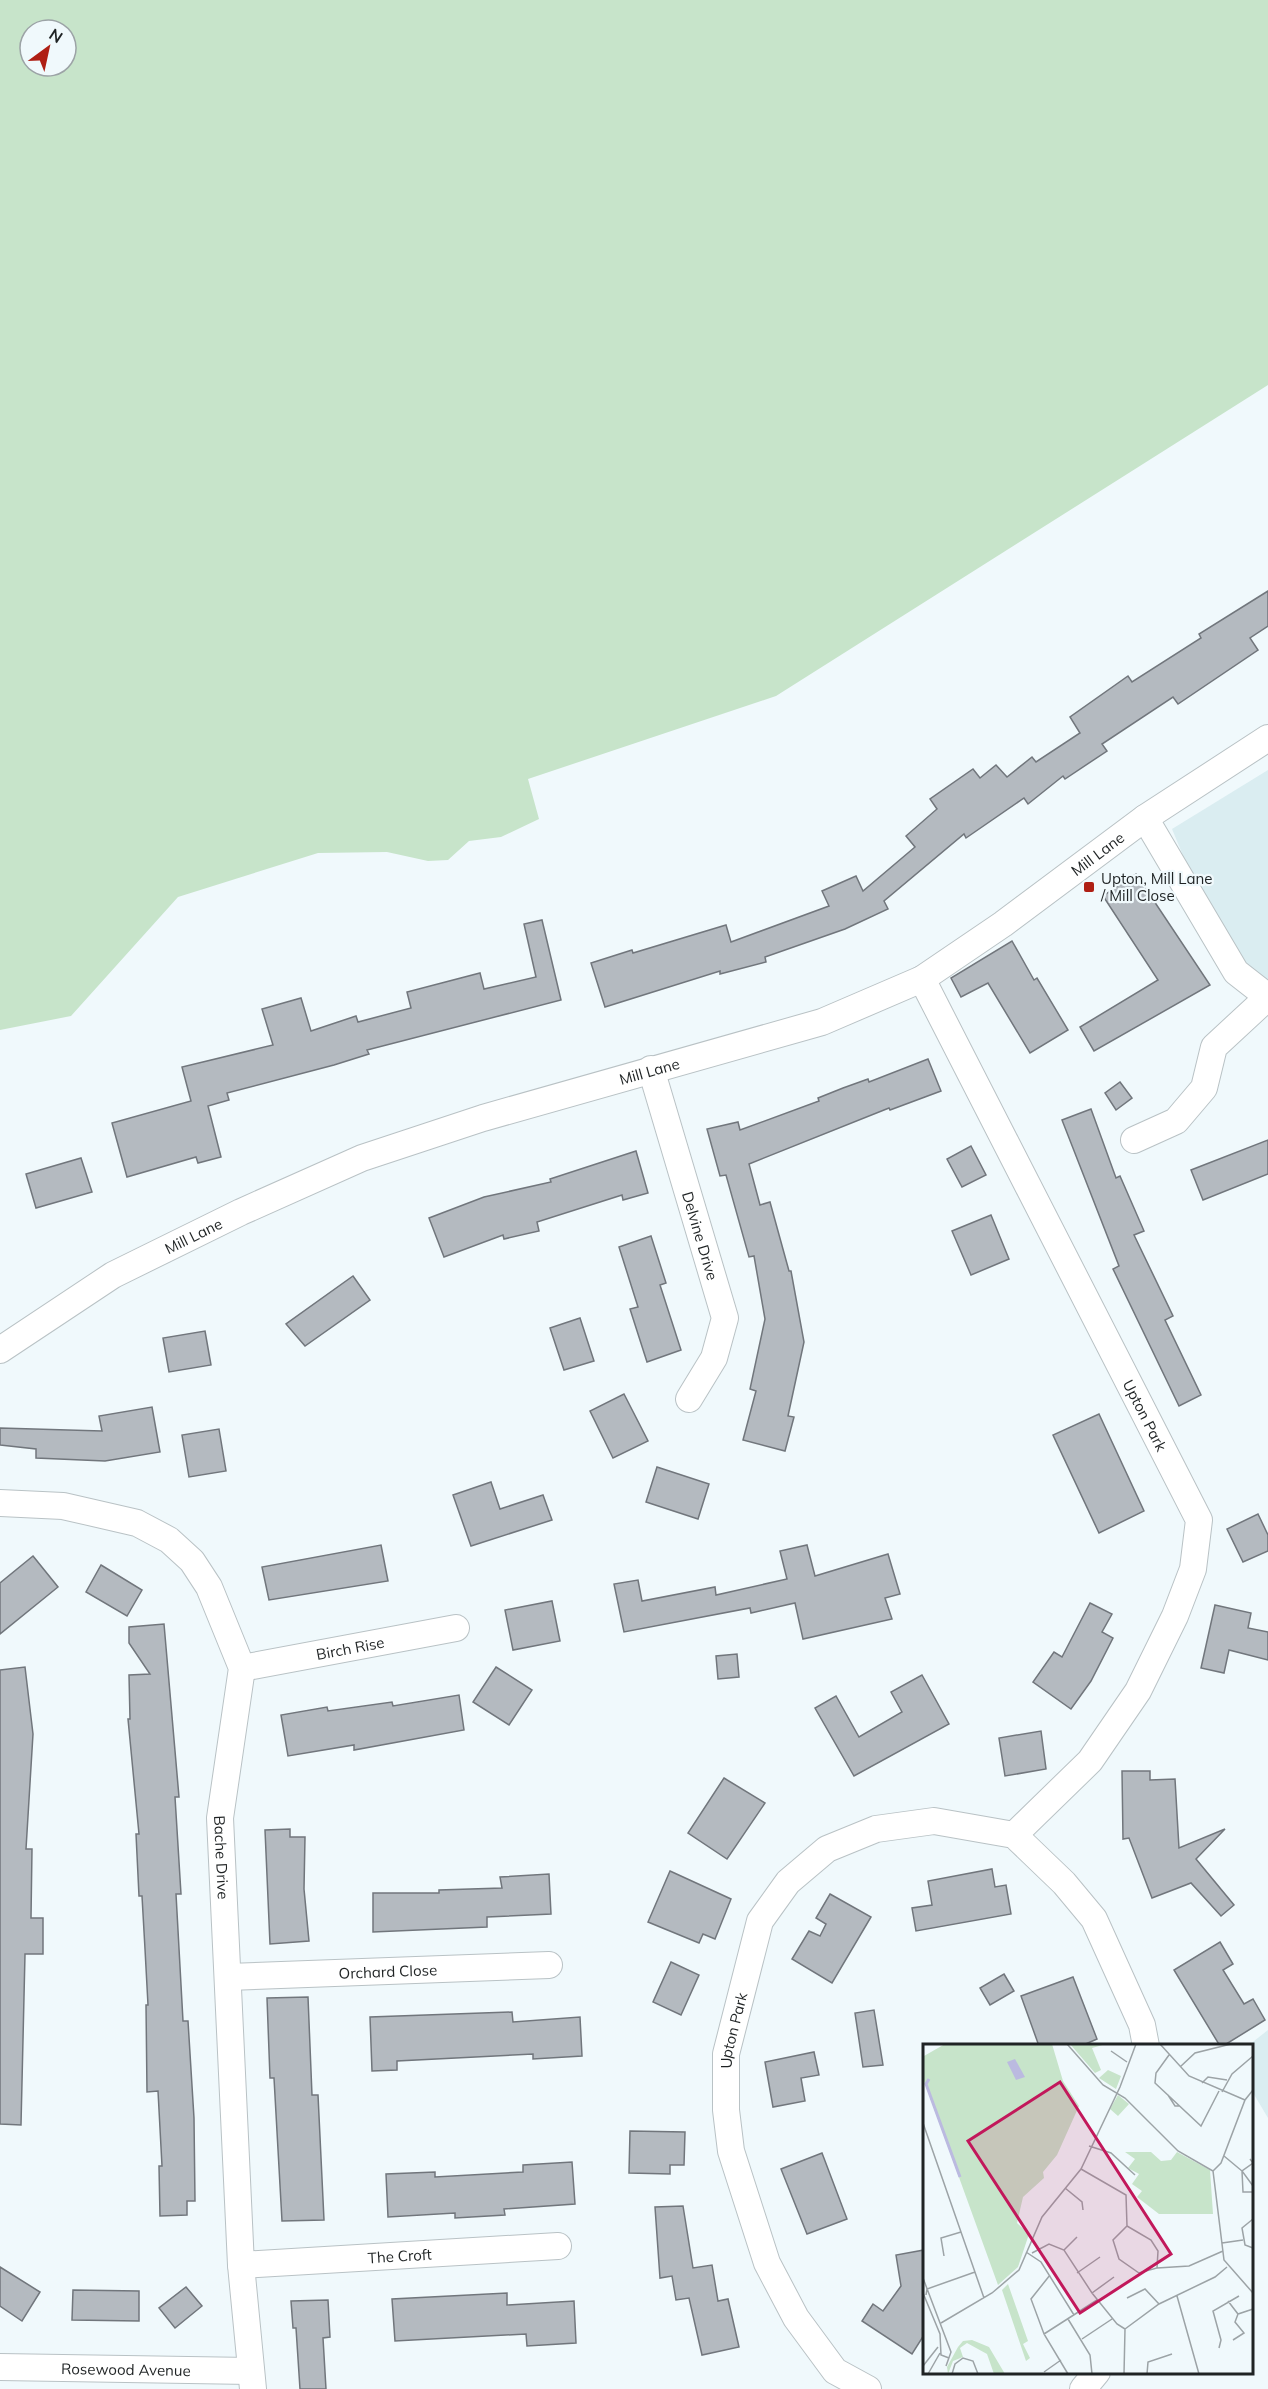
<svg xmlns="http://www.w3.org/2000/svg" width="1268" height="2389" viewBox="0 0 1268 2389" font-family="Mulish,sans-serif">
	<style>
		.built { fill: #daedf1 }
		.green { fill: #c7e4ca; fill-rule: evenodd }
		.building { fill: #b4bac0; stroke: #71767c; stroke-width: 1.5 }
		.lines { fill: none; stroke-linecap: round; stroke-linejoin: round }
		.minor-casing { stroke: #b9c2c5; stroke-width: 28 }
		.minor { stroke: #fff; stroke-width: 26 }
		.poi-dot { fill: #af1f14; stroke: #f0f9fc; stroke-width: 2 }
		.labels { text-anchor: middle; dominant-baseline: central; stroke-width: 4.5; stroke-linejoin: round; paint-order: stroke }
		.street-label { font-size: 15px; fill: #1f2324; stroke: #f0f9fc }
		.poi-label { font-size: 15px; fill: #1f2324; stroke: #f0f9fc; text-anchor: start }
		.inset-river { fill: none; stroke: #bbbae0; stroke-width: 3 }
		.inset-road { fill: none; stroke: #9ca3a6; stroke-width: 1.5 }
		.view { fill: #c2185b; fill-opacity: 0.15; stroke: #c2185b; stroke-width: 3 }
		.inset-edge { fill: none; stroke: #1f2324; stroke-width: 3 }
	</style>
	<rect width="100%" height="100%" fill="#f0f9fc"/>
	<g class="built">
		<path d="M 1268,770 L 1268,983 L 1249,970 L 1194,882 L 1172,829 Z"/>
		<path d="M 1268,2030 L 1268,2118 L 1252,2091 L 1252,2046 L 1249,2045 Z"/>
	</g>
	<path class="green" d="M 0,0 L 1268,0 L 1268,385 L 776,696 L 528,779 L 539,819 L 501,837 L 469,841 L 448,860 L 428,861 L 387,852 L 318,853 L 178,897 L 71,1016 L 0,1030 ZM 30,30 L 66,30 L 66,66 L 30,66 Z"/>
	<g class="building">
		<path d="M 1268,591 L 1268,626 L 1250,638 L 1258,650 L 1178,704 L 1173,697 L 1102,744 L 1107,751 L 1065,779 L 1063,776 L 1028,804 L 1024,798 L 966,838 L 964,834 L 884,901 L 888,909 L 845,929 L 765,957 L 766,962 L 720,974 L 720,971 L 605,1007 L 591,963 L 632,950 L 633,953 L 726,925 L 731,942 L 829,906 L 822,891 L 856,876 L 863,891 L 915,847 L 906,836 L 937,809 L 930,799 L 973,769 L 980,778 L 996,765 L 1007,777 L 1032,757 L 1036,762 L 1080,733 L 1070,717 L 1128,676 L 1132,682 L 1201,638 L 1199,634 Z"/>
		<path d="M 1136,874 L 1210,985 L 1094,1051 L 1080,1027 L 1158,980 L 1103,896 Z"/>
		<path d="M 542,920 L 561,1000 L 367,1050 L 369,1054 L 334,1065 L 227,1093 L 229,1100 L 208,1106 L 221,1157 L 198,1163 L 196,1157 L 127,1177 L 112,1123 L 191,1101 L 182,1067 L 273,1045 L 262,1009 L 301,998 L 311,1031 L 356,1016 L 358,1022 L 411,1008 L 407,992 L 480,973 L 484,989 L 536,977 L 524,924 Z"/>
		<path d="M 1012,941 L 1034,980 L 1037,978 L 1068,1030 L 1030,1053 L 988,983 L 961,997 L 951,978 Z"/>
		<path d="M 928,1059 L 941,1091 L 890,1110 L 889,1108 L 749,1164 L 760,1205 L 770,1202 L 789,1271 L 791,1271 L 804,1342 L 788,1416 L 794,1417 L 785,1451 L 743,1440 L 756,1391 L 750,1389 L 765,1319 L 754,1256 L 749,1257 L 726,1175 L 720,1176 L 707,1129 L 738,1122 L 740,1130 L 819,1101 L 818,1098 L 843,1088 L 868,1079 L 869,1082 Z"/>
		<path d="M 1120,1082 L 1132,1098 L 1116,1110 L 1105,1093 Z"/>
		<path d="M 1091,1109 L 1116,1178 L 1120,1176 L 1144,1231 L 1134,1235 L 1173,1316 L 1165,1320 L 1201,1395 L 1179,1406 L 1113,1269 L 1119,1266 L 1062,1120 Z"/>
		<path d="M 1268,1140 L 1268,1174 L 1203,1200 L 1191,1170 Z"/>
		<path d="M 971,1146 L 986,1175 L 962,1187 L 947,1159 Z"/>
		<path d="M 636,1151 L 648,1193 L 623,1200 L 622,1195 L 537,1222 L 539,1231 L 504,1239 L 503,1235 L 444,1257 L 429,1218 L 484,1197 L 551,1182 L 550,1179 Z"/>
		<path d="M 81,1158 L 92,1192 L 36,1208 L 26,1174 Z"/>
		<path d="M 991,1215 L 1009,1259 L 971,1275 L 952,1231 Z"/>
		<path d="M 651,1236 L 666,1283 L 660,1285 L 681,1350 L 647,1362 L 630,1309 L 638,1307 L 619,1247 Z"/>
		<path d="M 353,1276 L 370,1300 L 305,1346 L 286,1324 Z"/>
		<path d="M 580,1318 L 594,1361 L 564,1370 L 550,1328 Z"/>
		<path d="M 205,1331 L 211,1365 L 169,1372 L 163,1338 Z"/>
		<path d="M 624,1394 L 648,1441 L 613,1458 L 590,1411 Z"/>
		<path d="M 152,1407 L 160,1452 L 105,1461 L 36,1458 L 36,1449 L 0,1445 L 0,1428 L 102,1431 L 99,1416 Z"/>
		<path d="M 1099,1414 L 1144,1511 L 1099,1533 L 1053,1435 Z"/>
		<path d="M 219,1429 L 226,1471 L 189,1477 L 182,1435 Z"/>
		<path d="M 657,1467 L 709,1484 L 698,1519 L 646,1502 Z"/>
		<path d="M 491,1482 L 500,1509 L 543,1495 L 552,1520 L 471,1546 L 453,1495 Z"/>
		<path d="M 1258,1514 L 1268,1535 L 1268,1551 L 1243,1562 L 1227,1529 Z"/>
		<path d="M 381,1545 L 388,1581 L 269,1600 L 262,1567 Z"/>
		<path d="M 807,1545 L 815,1576 L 888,1554 L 900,1594 L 885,1598 L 892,1619 L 803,1639 L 795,1603 L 751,1613 L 750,1608 L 624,1632 L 614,1584 L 638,1580 L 642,1601 L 715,1587 L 716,1595 L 787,1579 L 780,1551 Z"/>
		<path d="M 33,1556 L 58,1587 L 0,1634 L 0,1583 Z"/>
		<path d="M 101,1565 L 142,1590 L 127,1616 L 86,1592 Z"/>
		<path d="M 552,1601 L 560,1641 L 513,1650 L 505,1610 Z"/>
		<path d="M 1090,1603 L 1112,1614 L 1102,1632 L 1113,1638 L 1091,1681 L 1071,1709 L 1033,1682 L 1054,1652 L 1062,1657 Z"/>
		<path d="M 1215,1605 L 1251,1613 L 1248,1628 L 1268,1632 L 1268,1660 L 1229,1650 L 1224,1673 L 1201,1668 Z"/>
		<path d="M 164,1624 L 179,1797 L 175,1797 L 181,1894 L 176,1894 L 183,2021 L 188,2021 L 194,2118 L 195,2201 L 187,2201 L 187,2215 L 160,2216 L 159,2166 L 162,2166 L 158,2091 L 147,2092 L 146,2005 L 148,2005 L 145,1949 L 142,1896 L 139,1896 L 136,1834 L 139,1834 L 128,1719 L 130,1719 L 129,1675 L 150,1674 L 129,1643 L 129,1627 Z"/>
		<path d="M 737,1654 L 739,1677 L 718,1679 L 716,1656 Z"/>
		<path d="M 25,1667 L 33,1734 L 26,1849 L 32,1849 L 31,1918 L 43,1918 L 43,1954 L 25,1954 L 21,2125 L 0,2124 L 0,1670 Z"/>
		<path d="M 496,1667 L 532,1690 L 509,1725 L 473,1702 Z"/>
		<path d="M 922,1675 L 949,1724 L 854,1776 L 815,1708 L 836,1696 L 859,1737 L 902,1712 L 891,1692 Z"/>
		<path d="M 459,1695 L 464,1730 L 354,1750 L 354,1745 L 288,1756 L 281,1715 L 327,1707 L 328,1711 L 392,1702 L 393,1706 Z"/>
		<path d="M 1041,1731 L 1046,1769 L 1005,1776 L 999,1738 Z"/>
		<path d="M 1122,1771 L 1150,1771 L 1150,1780 L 1175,1779 L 1179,1848 L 1225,1829 L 1196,1859 L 1234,1905 L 1221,1916 L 1191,1883 L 1152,1898 L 1129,1838 L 1123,1839 Z"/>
		<path d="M 724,1778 L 765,1803 L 727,1859 L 688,1833 Z"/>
		<path d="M 290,1829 L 290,1837 L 305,1837 L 304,1889 L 309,1941 L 270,1944 L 265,1830 Z"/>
		<path d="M 992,1869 L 995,1887 L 1006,1885 L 1011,1914 L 916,1931 L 912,1908 L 932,1905 L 928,1881 Z"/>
		<path d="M 670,1871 L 731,1899 L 715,1939 L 703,1934 L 699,1943 L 648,1922 Z"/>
		<path d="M 549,1874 L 551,1914 L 487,1917 L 487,1927 L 373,1932 L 373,1893 L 439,1893 L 439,1890 L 502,1888 L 500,1877 Z"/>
		<path d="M 830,1894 L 871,1917 L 832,1983 L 792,1959 L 809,1931 L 820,1936 L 826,1924 L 816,1918 Z"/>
		<path d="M 1220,1942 L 1233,1964 L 1223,1970 L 1244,2004 L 1253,1999 L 1265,2020 L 1223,2046 L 1220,2046 L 1174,1970 Z"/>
		<path d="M 671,1962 L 699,1975 L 681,2015 L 653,2002 Z"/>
		<path d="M 1004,1974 L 1014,1991 L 990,2005 L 980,1988 Z"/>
		<path d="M 1073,1977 L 1097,2039 L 1081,2046 L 1039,2046 L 1021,1996 Z"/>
		<path d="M 308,1997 L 312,2095 L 318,2095 L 324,2220 L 282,2221 L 274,2078 L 270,2078 L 267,1998 Z"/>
		<path d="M 874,2010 L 883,2065 L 863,2067 L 855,2013 Z"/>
		<path d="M 512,2012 L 513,2022 L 580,2017 L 582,2056 L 533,2059 L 533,2054 L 397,2061 L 397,2070 L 372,2071 L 370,2017 Z"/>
		<path d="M 814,2052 L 819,2075 L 801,2078 L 805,2101 L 773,2107 L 765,2062 Z"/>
		<path d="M 630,2131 L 685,2132 L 684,2165 L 670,2165 L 670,2174 L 629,2173 Z"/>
		<path d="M 822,2153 L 847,2219 L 807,2234 L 781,2169 Z"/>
		<path d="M 572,2162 L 575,2204 L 504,2209 L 505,2215 L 455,2218 L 455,2213 L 388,2217 L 386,2174 L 435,2172 L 435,2177 L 523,2172 L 523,2165 Z"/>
		<path d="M 683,2206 L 693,2268 L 712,2265 L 718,2301 L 728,2299 L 739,2347 L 702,2355 L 689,2298 L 676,2300 L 672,2276 L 660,2278 L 655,2207 Z"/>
		<path d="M 924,2250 L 924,2335 L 912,2354 L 862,2321 L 873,2304 L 883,2311 L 901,2286 L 896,2255 Z"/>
		<path d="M 0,2267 L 40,2292 L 22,2321 L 0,2306 Z"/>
		<path d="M 186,2287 L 202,2306 L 175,2328 L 159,2308 Z"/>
		<path d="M 73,2290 L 139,2291 L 139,2321 L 72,2320 Z"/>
		<path d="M 507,2293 L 507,2305 L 574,2301 L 576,2343 L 527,2346 L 526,2334 L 395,2341 L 392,2299 Z"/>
		<path d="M 328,2300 L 330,2337 L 323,2338 L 326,2389 L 300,2389 L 296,2328 L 293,2328 L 291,2301 Z"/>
	</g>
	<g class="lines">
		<g class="minor-casing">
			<g id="minor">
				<path d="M 1145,818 L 1236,972 L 1268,997"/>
				<path id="s1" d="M 922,979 L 1199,1520 L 1193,1569 L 1175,1616 L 1138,1691 L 1090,1761 L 1014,1835"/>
				<path id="s2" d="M 651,1069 L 725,1318 L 714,1358 L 689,1399"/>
				<path d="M 1134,1140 L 1176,1121 L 1204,1088 L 1214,1047 L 1268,997"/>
				<path id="s3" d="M 0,1350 L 113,1275 L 241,1212 L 362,1158 L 483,1118 L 822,1022 L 922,979 L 1003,924 L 1145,818 L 1268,738"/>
				<path id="s4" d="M 0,1503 L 63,1506 L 137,1523 L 169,1540 L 192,1561 L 209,1587 L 242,1668 L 220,1818 L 241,2265 L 253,2389"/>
				<path id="s5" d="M 242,1668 L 456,1628"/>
				<path id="s6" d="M 228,1977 L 549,1965"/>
				<path id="s7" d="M 241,2265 L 558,2246"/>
				<path id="s8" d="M 0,2367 L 251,2371"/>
				<path id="s9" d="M 868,2389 L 835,2371 L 796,2318 L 767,2263 L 731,2151 L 726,2110 L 726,2054 L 760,1921 L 788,1882 L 827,1849 L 876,1829 L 934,1821 L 1014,1835 L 1064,1883 L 1094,1919 L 1142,2025 L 1146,2046"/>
				<path d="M 1083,2389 L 1097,2372"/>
			</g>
		</g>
		<use href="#minor" class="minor"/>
	</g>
	<rect class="poi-dot" x="1083" y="881" width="12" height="12" rx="3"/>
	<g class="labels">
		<g class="street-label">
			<text stroke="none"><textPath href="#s3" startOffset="1215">Mill Lane</textPath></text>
			<text stroke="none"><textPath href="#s3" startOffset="711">Mill Lane</textPath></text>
			<text stroke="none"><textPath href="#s3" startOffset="225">Mill Lane</textPath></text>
			<text stroke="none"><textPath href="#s2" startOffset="174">Delvine Drive</textPath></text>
			<text stroke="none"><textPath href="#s1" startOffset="490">Upton Park</textPath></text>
			<text stroke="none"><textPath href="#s5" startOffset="110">Birch Rise</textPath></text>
			<text stroke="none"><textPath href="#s4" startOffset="516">Bache Drive</textPath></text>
			<text stroke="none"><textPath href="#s6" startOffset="160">Orchard Close</textPath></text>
			<text stroke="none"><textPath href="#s9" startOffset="405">Upton Park</textPath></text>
			<text stroke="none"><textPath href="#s7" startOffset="159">The Croft</textPath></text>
			<text stroke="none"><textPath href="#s8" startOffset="126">Rosewood Avenue</textPath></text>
		</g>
		<g class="poi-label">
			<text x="1101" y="878">Upton, Mill Lane<tspan x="1101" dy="17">/ Mill Close</tspan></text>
		</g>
	</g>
	<g transform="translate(923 2044)">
		<rect width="330" height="330" fill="#f0f9fc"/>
		<path d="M 22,0 L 129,0 L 140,37 L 156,62 L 134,111 L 120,128 L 121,134 L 100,153 L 94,179 L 106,190 L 95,223 L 75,241 L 0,34 L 1,12 ZM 147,0 L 183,0 L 169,4 L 178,26 L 172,29 ZM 185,26 L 198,32 L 193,45 L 176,34 ZM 195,51 L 206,60 L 195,72 L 187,65 ZM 202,108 L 228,108 L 238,117 L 248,116 L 254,108 L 287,126 L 290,170 L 236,170 L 214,153 L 219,147 L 209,140 L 216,130 L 205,124 L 212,115 ZM 85,240 L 105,297 L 100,300 L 107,314 L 103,317 L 79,246 ZM 49,296 L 66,303 L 82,330 L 71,330 L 64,310 L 44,299 L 37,304 L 40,313 L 30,317 L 25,330 L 24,323 L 35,303 L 40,297 Z" fill="#c7e4ca"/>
		<path d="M 92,15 L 102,33 L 93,36 L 84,18 Z" fill="#bbbae0"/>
		<path class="inset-river" d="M 6,35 L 3,40 L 37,133"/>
		<path class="inset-road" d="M 144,0 L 180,41 L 202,54 L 255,107 L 290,127 L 301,216 L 330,249M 237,0 L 266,32 L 322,56M 188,7 L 204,18M 246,11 L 233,29 L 232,39 L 278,82 L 296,47M 257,23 L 272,9 L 308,0M 279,39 L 285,33 L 304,36M 299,48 L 309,30 L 330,12M 245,51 L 252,62 L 257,62M 0,79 L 61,254M 166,102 L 188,109 L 212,131M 301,112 L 319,127 L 320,148 L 330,148M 327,115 L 330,119 L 319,127 L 330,142M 158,125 L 203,151 L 204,182M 290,127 L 298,119 L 322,56 L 330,46M 142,144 L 159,158 L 160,166M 330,175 L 319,184 L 322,201 L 330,204M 204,182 L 228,196 L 235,207 L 234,224 L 216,229 L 196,215 L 190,196 ZM 299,199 L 320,196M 141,206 L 154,193M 103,208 L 118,218 L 151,271M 109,209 L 126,200 L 141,206 L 169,249 L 194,280 L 202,285M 21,212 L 18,194 L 38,188M 234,224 L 266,222 L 300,207M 154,229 L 177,213M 127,231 L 108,255 L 121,290 L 145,330M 0,234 L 28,308 L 23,322M 0,249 L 17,290 L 18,311 L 26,314M 169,249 L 191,233M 3,251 L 4,245 L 52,228M 254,252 L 276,330M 204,254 L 222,245 L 236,260M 305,257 L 315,270 L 330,265M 145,275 L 167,311 L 169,330M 18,279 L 69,249 L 96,226 L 119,173 L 158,125 L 197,43 L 213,0M 202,285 L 236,260 L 292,233 L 304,223M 121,290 L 174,256M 159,295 L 189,275M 310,296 L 321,289 L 312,278 L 315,270M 296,304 L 298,296 L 290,267 L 316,252M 0,322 L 15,303M 121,328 L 138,316M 5,330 L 17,309M 29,330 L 32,320 L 40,314 L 50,317 L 55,330M 201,330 L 202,285M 224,330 L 225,318 L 249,310"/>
		<path class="view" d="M 137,38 L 248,210 L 157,269 L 45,97 Z"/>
		<rect width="330" height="330" class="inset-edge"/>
	</g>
	<g transform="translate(48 48) rotate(33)"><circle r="28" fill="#f0f9fc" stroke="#9ca3a6" stroke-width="1.5"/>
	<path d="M0-4.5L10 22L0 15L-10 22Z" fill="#af1f14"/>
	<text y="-9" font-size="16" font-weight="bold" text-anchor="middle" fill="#1f2324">N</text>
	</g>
</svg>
